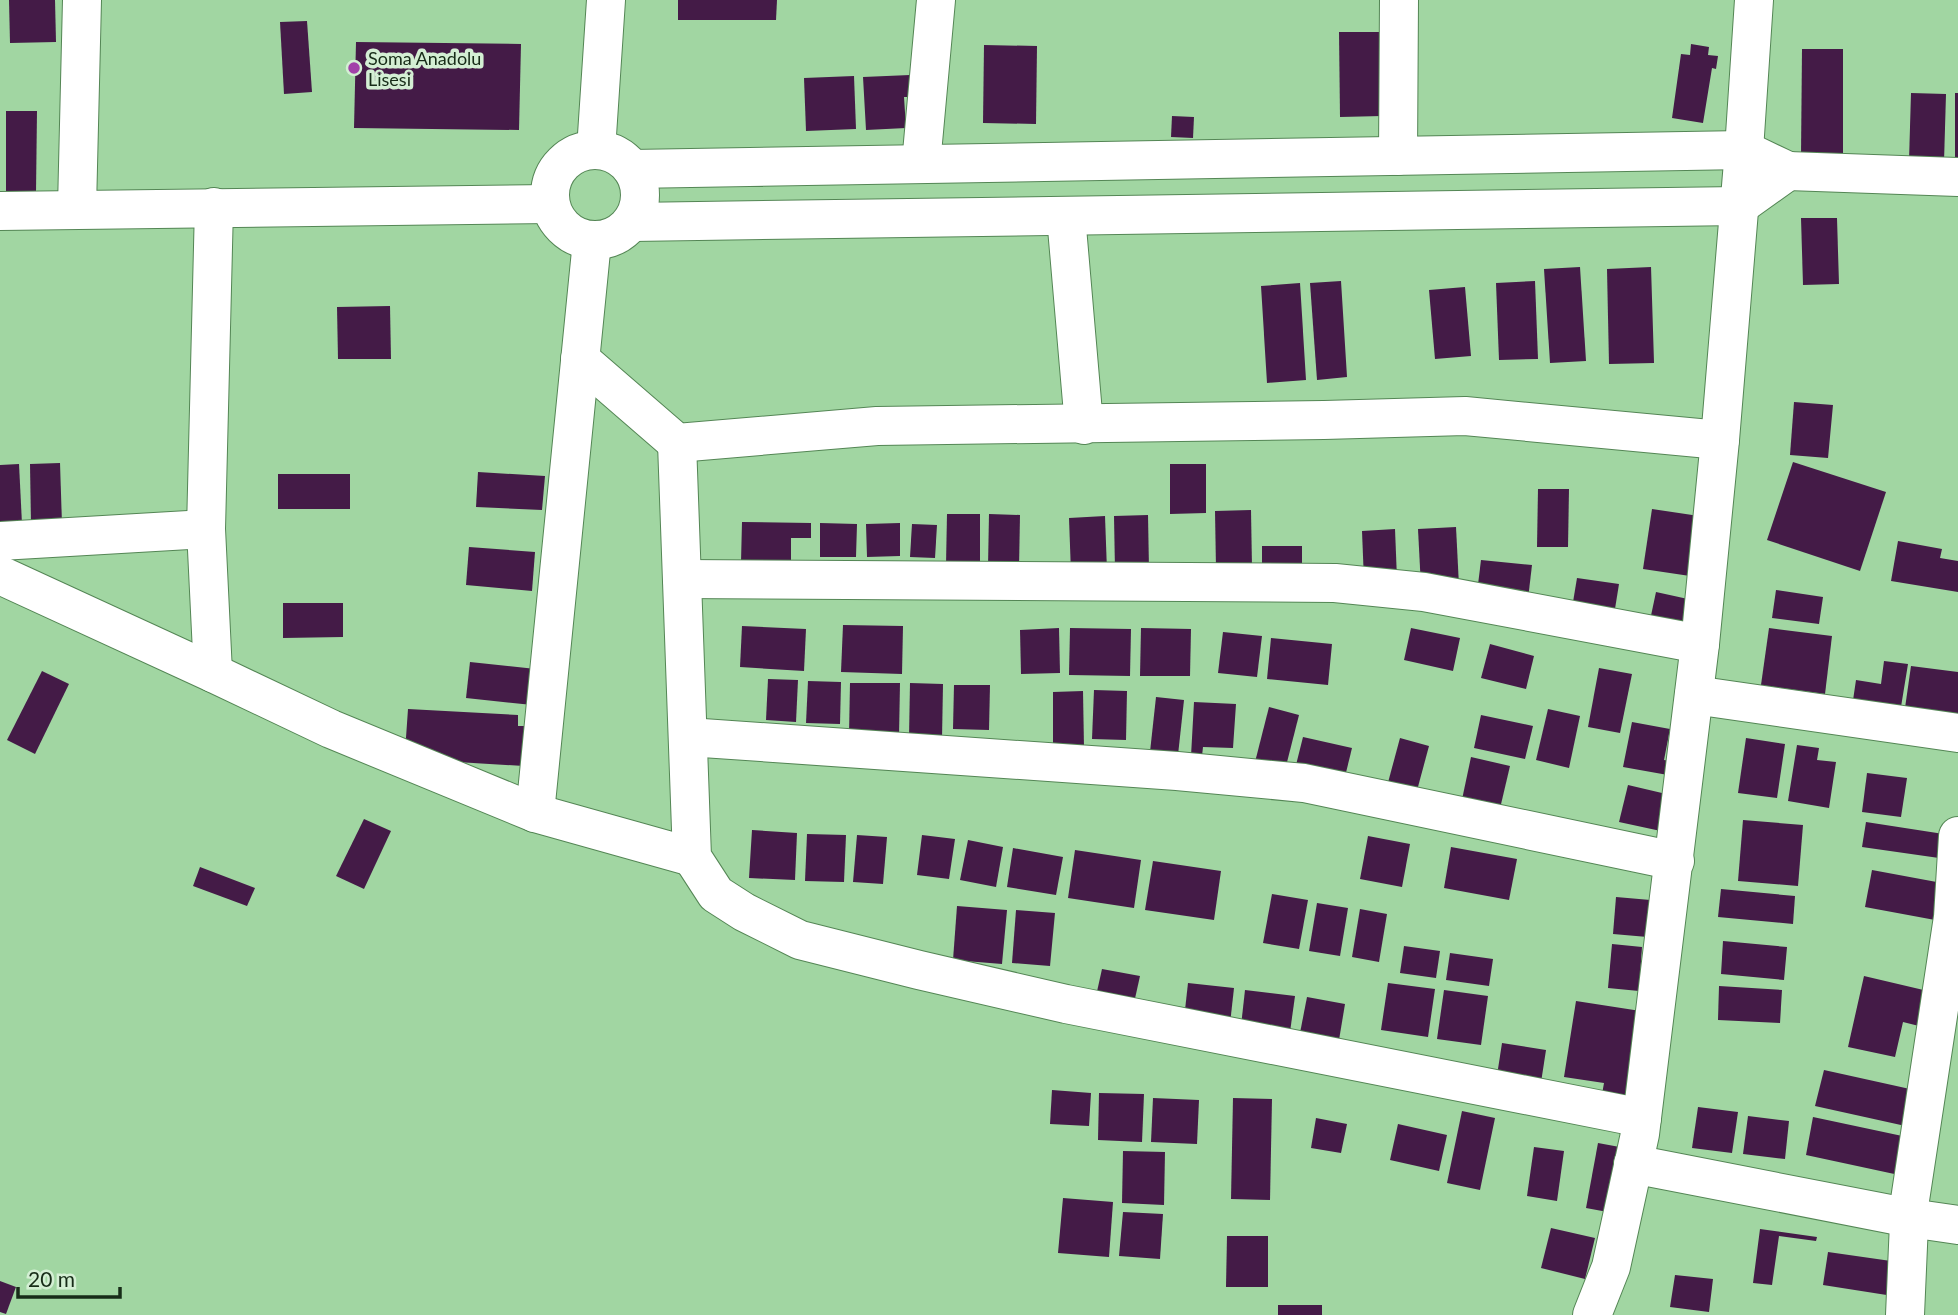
<svg xmlns="http://www.w3.org/2000/svg" width="1958" height="1315" viewBox="0 0 1958 1315" font-family="Lato,sans-serif">
	<style>
		.building { fill: #441b47 }
		.lines { fill: none; stroke-linecap: round; stroke-linejoin: round }
		.minor-casing { stroke: #548655; stroke-width: 40 }
		.major-casing { stroke: #548655; stroke-width: 40 }
		.minor { stroke: #fff; stroke-width: 38 }
		.major { stroke: #fff; stroke-width: 38 }
		.poi-dot { fill: #a241a9; stroke: #d4efd4; stroke-width: 2.5 }
		.labels { text-anchor: middle; dominant-baseline: central; stroke-width: 7; stroke-linejoin: round; paint-order: stroke }
		.poi-label { font-size: 18px; fill: #172c18; stroke: #d4efd4; text-anchor: start }
	</style>
	<rect width="100%" height="100%" fill="#a1d6a2"/>
	<g class="building">
		<path d="M 9,0 L 55,0 L 56,42 L 10,43 Z"/>
		<path d="M 678,0 L 777,0 L 776,20 L 678,20 Z"/>
		<path d="M 307,21 L 312,92 L 284,94 L 280,22 Z"/>
		<path d="M 1339,32 L 1380,32 L 1382,116 L 1340,117 Z"/>
		<path d="M 356,42 L 521,44 L 519,130 L 354,128 Z"/>
		<path d="M 1691,44 L 1709,47 L 1708,55 L 1718,56 L 1716,69 L 1712,68 L 1703,123 L 1672,118 L 1681,54 L 1690,55 Z"/>
		<path d="M 984,45 L 1037,46 L 1036,124 L 983,123 Z"/>
		<path d="M 1802,49 L 1843,49 L 1843,154 L 1801,155 Z"/>
		<path d="M 910,75 L 911,97 L 904,97 L 906,128 L 866,130 L 863,77 Z"/>
		<path d="M 854,76 L 856,129 L 806,131 L 804,78 Z"/>
		<path d="M 1911,93 L 1946,94 L 1944,162 L 1909,161 Z"/>
		<rect x="1955" y="93" width="3" height="67"/>
		<path d="M 6,111 L 37,111 L 36,192 L 6,192 Z"/>
		<path d="M 1172,116 L 1194,117 L 1193,138 L 1171,137 Z"/>
		<path d="M 1801,218 L 1837,218 L 1839,284 L 1803,285 Z"/>
		<path d="M 1580,267 L 1586,361 L 1550,363 L 1544,269 Z"/>
		<path d="M 1651,267 L 1654,363 L 1609,364 L 1607,269 Z"/>
		<path d="M 1341,281 L 1347,377 L 1317,380 L 1310,283 Z"/>
		<path d="M 1535,281 L 1538,359 L 1499,360 L 1496,283 Z"/>
		<path d="M 1300,283 L 1306,380 L 1267,383 L 1261,286 Z"/>
		<path d="M 1465,287 L 1471,356 L 1435,359 L 1429,290 Z"/>
		<path d="M 390,306 L 391,359 L 338,359 L 337,307 Z"/>
		<path d="M 1794,402 L 1833,405 L 1828,458 L 1790,455 Z"/>
		<path d="M 1793,462 L 1886,492 L 1860,571 L 1767,540 Z"/>
		<path d="M 60,463 L 62,524 L 31,524 L 30,464 Z"/>
		<path d="M 19,464 L 22,524 L 0,526 L 0,465 Z"/>
		<path d="M 1170,464 L 1206,464 L 1206,513 L 1170,514 Z"/>
		<path d="M 478,472 L 545,476 L 542,510 L 476,507 Z"/>
		<rect x="278" y="474" width="72" height="35"/>
		<path d="M 1538,489 L 1569,489 L 1568,547 L 1537,547 Z"/>
		<path d="M 1652,509 L 1699,516 L 1690,576 L 1643,569 Z"/>
		<path d="M 1251,510 L 1252,568 L 1216,569 L 1215,511 Z"/>
		<path d="M 947,514 L 980,514 L 980,565 L 946,565 Z"/>
		<path d="M 989,514 L 1020,515 L 1019,568 L 988,567 Z"/>
		<path d="M 1148,515 L 1149,570 L 1115,571 L 1114,516 Z"/>
		<path d="M 1105,516 L 1107,571 L 1071,573 L 1069,518 Z"/>
		<path d="M 742,522 L 811,523 L 811,538 L 791,538 L 791,563 L 741,562 Z"/>
		<path d="M 820,523 L 857,524 L 856,557 L 820,557 Z"/>
		<path d="M 900,523 L 900,556 L 867,557 L 866,524 Z"/>
		<path d="M 912,524 L 937,525 L 935,558 L 910,557 Z"/>
		<path d="M 1456,527 L 1459,586 L 1421,587 L 1418,529 Z"/>
		<path d="M 1395,529 L 1397,579 L 1364,581 L 1362,531 Z"/>
		<path d="M 1898,541 L 1942,549 L 1940,558 L 1958,561 L 1958,592 L 1891,581 Z"/>
		<rect x="1262" y="546" width="40" height="36"/>
		<path d="M 469,547 L 535,552 L 532,591 L 466,585 Z"/>
		<path d="M 1481,560 L 1532,565 L 1528,599 L 1477,593 Z"/>
		<path d="M 1577,578 L 1619,584 L 1614,615 L 1572,608 Z"/>
		<path d="M 1776,590 L 1823,597 L 1819,624 L 1772,618 Z"/>
		<path d="M 1656,592 L 1697,601 L 1690,634 L 1649,625 Z"/>
		<path d="M 283,603 L 343,603 L 343,637 L 283,638 Z"/>
		<path d="M 843,625 L 903,626 L 902,674 L 841,672 Z"/>
		<path d="M 742,626 L 806,629 L 804,671 L 740,667 Z"/>
		<path d="M 1059,628 L 1060,673 L 1021,674 L 1020,630 Z"/>
		<path d="M 1070,628 L 1131,629 L 1130,676 L 1069,675 Z"/>
		<path d="M 1141,628 L 1191,629 L 1190,676 L 1140,676 Z"/>
		<path d="M 1411,628 L 1460,638 L 1453,671 L 1404,660 Z"/>
		<path d="M 1769,628 L 1832,636 L 1825,694 L 1761,685 Z"/>
		<path d="M 1223,632 L 1262,636 L 1257,677 L 1218,673 Z"/>
		<path d="M 1271,638 L 1332,644 L 1328,685 L 1267,679 Z"/>
		<path d="M 1490,644 L 1534,656 L 1526,689 L 1481,678 Z"/>
		<path d="M 1884,661 L 1908,664 L 1900,713 L 1852,707 L 1856,680 L 1881,684 Z"/>
		<path d="M 470,662 L 545,670 L 542,706 L 466,698 Z"/>
		<path d="M 1911,666 L 1958,672 L 1958,722 L 1904,715 Z"/>
		<path d="M 1599,668 L 1632,674 L 1620,733 L 1588,727 Z"/>
		<path d="M 42,671 L 69,684 L 35,754 L 7,740 Z"/>
		<path d="M 768,679 L 798,680 L 796,722 L 766,720 Z"/>
		<path d="M 808,681 L 841,682 L 840,724 L 806,723 Z"/>
		<path d="M 850,683 L 900,683 L 899,736 L 849,735 Z"/>
		<path d="M 910,683 L 943,684 L 942,739 L 909,738 Z"/>
		<path d="M 954,685 L 990,685 L 989,730 L 953,729 Z"/>
		<path d="M 1094,690 L 1127,691 L 1126,740 L 1092,739 Z"/>
		<path d="M 1083,691 L 1084,748 L 1053,748 L 1053,692 Z"/>
		<path d="M 1156,697 L 1184,700 L 1178,755 L 1150,752 Z"/>
		<path d="M 1194,702 L 1236,704 L 1233,748 L 1203,747 L 1202,756 L 1191,756 Z"/>
		<path d="M 1269,707 L 1299,715 L 1284,774 L 1254,766 Z"/>
		<path d="M 408,709 L 518,715 L 518,726 L 526,726 L 524,766 L 423,760 L 405,752 Z"/>
		<path d="M 1548,709 L 1580,716 L 1569,768 L 1536,760 Z"/>
		<path d="M 1481,715 L 1533,726 L 1525,759 L 1474,748 Z"/>
		<path d="M 1632,722 L 1670,729 L 1664,760 L 1682,763 L 1679,777 L 1623,767 Z"/>
		<path d="M 1303,737 L 1352,748 L 1342,789 L 1293,777 Z"/>
		<path d="M 1400,738 L 1429,746 L 1415,798 L 1386,790 Z"/>
		<path d="M 1746,738 L 1785,744 L 1777,798 L 1738,793 Z"/>
		<path d="M 1797,745 L 1819,748 L 1817,760 L 1836,762 L 1829,808 L 1788,801 Z"/>
		<path d="M 1471,757 L 1510,766 L 1498,817 L 1460,809 Z"/>
		<path d="M 1867,773 L 1907,778 L 1901,817 L 1862,812 Z"/>
		<path d="M 1628,785 L 1679,797 L 1670,833 L 1619,822 Z"/>
		<path d="M 364,819 L 391,831 L 364,889 L 336,876 Z"/>
		<path d="M 1743,820 L 1803,825 L 1798,886 L 1738,881 Z"/>
		<path d="M 1866,822 L 1950,835 L 1946,859 L 1862,847 Z"/>
		<path d="M 752,830 L 797,833 L 795,880 L 749,878 Z"/>
		<path d="M 807,834 L 846,835 L 844,882 L 805,881 Z"/>
		<path d="M 857,835 L 887,837 L 883,884 L 853,882 Z"/>
		<path d="M 922,835 L 955,839 L 949,879 L 917,875 Z"/>
		<path d="M 1368,836 L 1410,844 L 1402,887 L 1360,879 Z"/>
		<path d="M 968,840 L 1003,847 L 996,887 L 960,880 Z"/>
		<path d="M 1451,847 L 1517,859 L 1509,900 L 1444,888 Z"/>
		<path d="M 1013,848 L 1063,857 L 1056,895 L 1007,887 Z"/>
		<path d="M 1075,850 L 1141,860 L 1134,908 L 1068,898 Z"/>
		<path d="M 1153,861 L 1221,871 L 1214,920 L 1145,910 Z"/>
		<path d="M 200,867 L 255,888 L 247,906 L 193,886 Z"/>
		<path d="M 1872,870 L 1942,883 L 1935,920 L 1865,907 Z"/>
		<path d="M 1721,889 L 1795,896 L 1793,924 L 1718,917 Z"/>
		<path d="M 1272,894 L 1308,900 L 1299,949 L 1263,943 Z"/>
		<path d="M 1616,897 L 1662,901 L 1659,938 L 1613,934 Z"/>
		<path d="M 1317,903 L 1348,908 L 1340,956 L 1309,951 Z"/>
		<path d="M 957,906 L 1007,910 L 1002,964 L 953,960 Z"/>
		<path d="M 1360,909 L 1387,914 L 1379,962 L 1352,957 Z"/>
		<path d="M 1016,910 L 1055,913 L 1050,966 L 1012,963 Z"/>
		<path d="M 1723,941 L 1787,947 L 1784,980 L 1721,974 Z"/>
		<path d="M 1612,944 L 1642,947 L 1639,991 L 1608,988 Z"/>
		<path d="M 1404,946 L 1440,951 L 1436,978 L 1400,973 Z"/>
		<path d="M 1450,953 L 1493,959 L 1489,986 L 1446,980 Z"/>
		<path d="M 1102,969 L 1140,976 L 1134,1003 L 1096,996 Z"/>
		<path d="M 1864,976 L 1932,992 L 1923,1027 L 1903,1022 L 1895,1057 L 1848,1047 Z"/>
		<path d="M 1188,983 L 1234,988 L 1230,1024 L 1184,1019 Z"/>
		<path d="M 1388,983 L 1435,989 L 1428,1037 L 1381,1030 Z"/>
		<path d="M 1719,986 L 1782,990 L 1780,1023 L 1718,1020 Z"/>
		<path d="M 1245,990 L 1295,996 L 1290,1032 L 1241,1026 Z"/>
		<path d="M 1444,990 L 1488,996 L 1481,1045 L 1437,1039 Z"/>
		<path d="M 1307,997 L 1345,1004 L 1339,1040 L 1300,1033 Z"/>
		<path d="M 1576,1001 L 1647,1012 L 1632,1105 L 1601,1100 L 1604,1083 L 1564,1077 Z"/>
		<path d="M 1502,1043 L 1546,1050 L 1540,1089 L 1496,1082 Z"/>
		<path d="M 1824,1070 L 1919,1091 L 1910,1127 L 1815,1106 Z"/>
		<path d="M 1052,1090 L 1091,1093 L 1089,1126 L 1050,1124 Z"/>
		<path d="M 1099,1093 L 1144,1094 L 1142,1142 L 1098,1140 Z"/>
		<path d="M 1153,1098 L 1199,1100 L 1197,1144 L 1151,1142 Z"/>
		<path d="M 1233,1098 L 1272,1099 L 1270,1200 L 1231,1199 Z"/>
		<path d="M 1698,1107 L 1738,1112 L 1732,1153 L 1692,1148 Z"/>
		<path d="M 1462,1111 L 1495,1118 L 1480,1190 L 1447,1183 Z"/>
		<path d="M 1748,1116 L 1789,1121 L 1785,1159 L 1743,1154 Z"/>
		<path d="M 1813,1117 L 1907,1137 L 1899,1175 L 1806,1155 Z"/>
		<path d="M 1316,1118 L 1347,1124 L 1341,1153 L 1311,1148 Z"/>
		<path d="M 1398,1124 L 1447,1135 L 1439,1171 L 1390,1160 Z"/>
		<path d="M 1598,1143 L 1625,1148 L 1613,1213 L 1586,1208 Z"/>
		<path d="M 1534,1147 L 1564,1151 L 1557,1201 L 1527,1196 Z"/>
		<path d="M 1123,1151 L 1165,1152 L 1164,1205 L 1122,1203 Z"/>
		<path d="M 1063,1198 L 1113,1202 L 1109,1257 L 1058,1253 Z"/>
		<path d="M 1123,1212 L 1163,1214 L 1160,1259 L 1119,1256 Z"/>
		<path d="M 1551,1228 L 1595,1238 L 1585,1279 L 1541,1268 Z"/>
		<path d="M 1760,1229 L 1817,1237 L 1816,1241 L 1779,1236 L 1772,1285 L 1753,1283 Z"/>
		<path d="M 1227,1236 L 1268,1236 L 1268,1287 L 1226,1287 Z"/>
		<path d="M 1828,1252 L 1898,1262 L 1893,1296 L 1823,1285 Z"/>
		<path d="M 1675,1275 L 1713,1279 L 1709,1312 L 1670,1307 Z"/>
		<path d="M 0,1281 L 16,1287 L 6,1314 L 0,1312 Z"/>
		<rect x="1278" y="1305" width="44" height="10"/>
	</g>
	<g class="lines">
		<g class="minor-casing">
			<g id="minor">
				<path d="M 596,150 L 606,0"/>
				<path d="M 1398,156 L 1399,0"/>
				<path d="M 921,164 L 936,0"/>
				<path d="M 1788,171 L 1958,177"/>
				<path d="M 77,208 L 82,0"/>
				<path d="M 1066,216 L 1084,425"/>
				<path d="M 580,359 L 677,443 L 877,426 L 1324,420 L 1465,416 L 1720,440"/>
				<path d="M 677,443 L 692,857 L 716,894 L 744,912 L 800,940 L 919,970 L 1066,1004 L 1642,1118"/>
				<path d="M 0,541 L 206,529"/>
				<path d="M 0,575 L 213,673 L 331,729 L 535,813 L 692,857"/>
				<path d="M 682,579 L 1335,583 L 1424,592 L 1700,644"/>
				<path d="M 213,673 L 206,529 L 214,207"/>
				<path d="M 1694,695 L 1958,733"/>
				<path d="M 688,737 L 1177,771 L 1304,783 L 1675,861"/>
				<path d="M 535,813 L 592,241"/>
				<path d="M 1633,1164 L 1910,1218 L 1958,1225"/>
				<path d="M 1592,1315 L 1611,1267 L 1640,1134 L 1700,644 L 1720,440 L 1744,150"/>
				<path d="M 1905,1315 L 1910,1200 L 1953,917 L 1958,836"/>
			</g>
		</g>
		<g class="major-casing">
			<g id="major">
				<circle cx="595" cy="195" r="45"/>
				<path d="M 1744,150 L 1754,0"/>
				<path d="M 0,211 L 550,204"/>
				<path d="M 632,222 L 1739,206 L 1788,171 L 1744,150 L 632,169"/>
			</g>
		</g>
		<use href="#minor" class="minor"/>
		<use href="#major" class="major"/>
	</g>
	<circle class="poi-dot" cx="354" cy="68" r="7"/>
	<g class="labels">
		<g class="poi-label">
			<text x="368" y="58">Soma Anadolu<tspan x="368" dy="21">Lisesi</tspan></text>
		</g>
	</g>
	<path d="M18 1287v10h102v-10" fill="none" stroke="#172c18" stroke-width="3.5"/>
	<text x="28" y="1287" font-size="21" fill="#172c18" stroke="#d4efd4" stroke-width="5" paint-order="stroke">20 m</text>
</svg>
